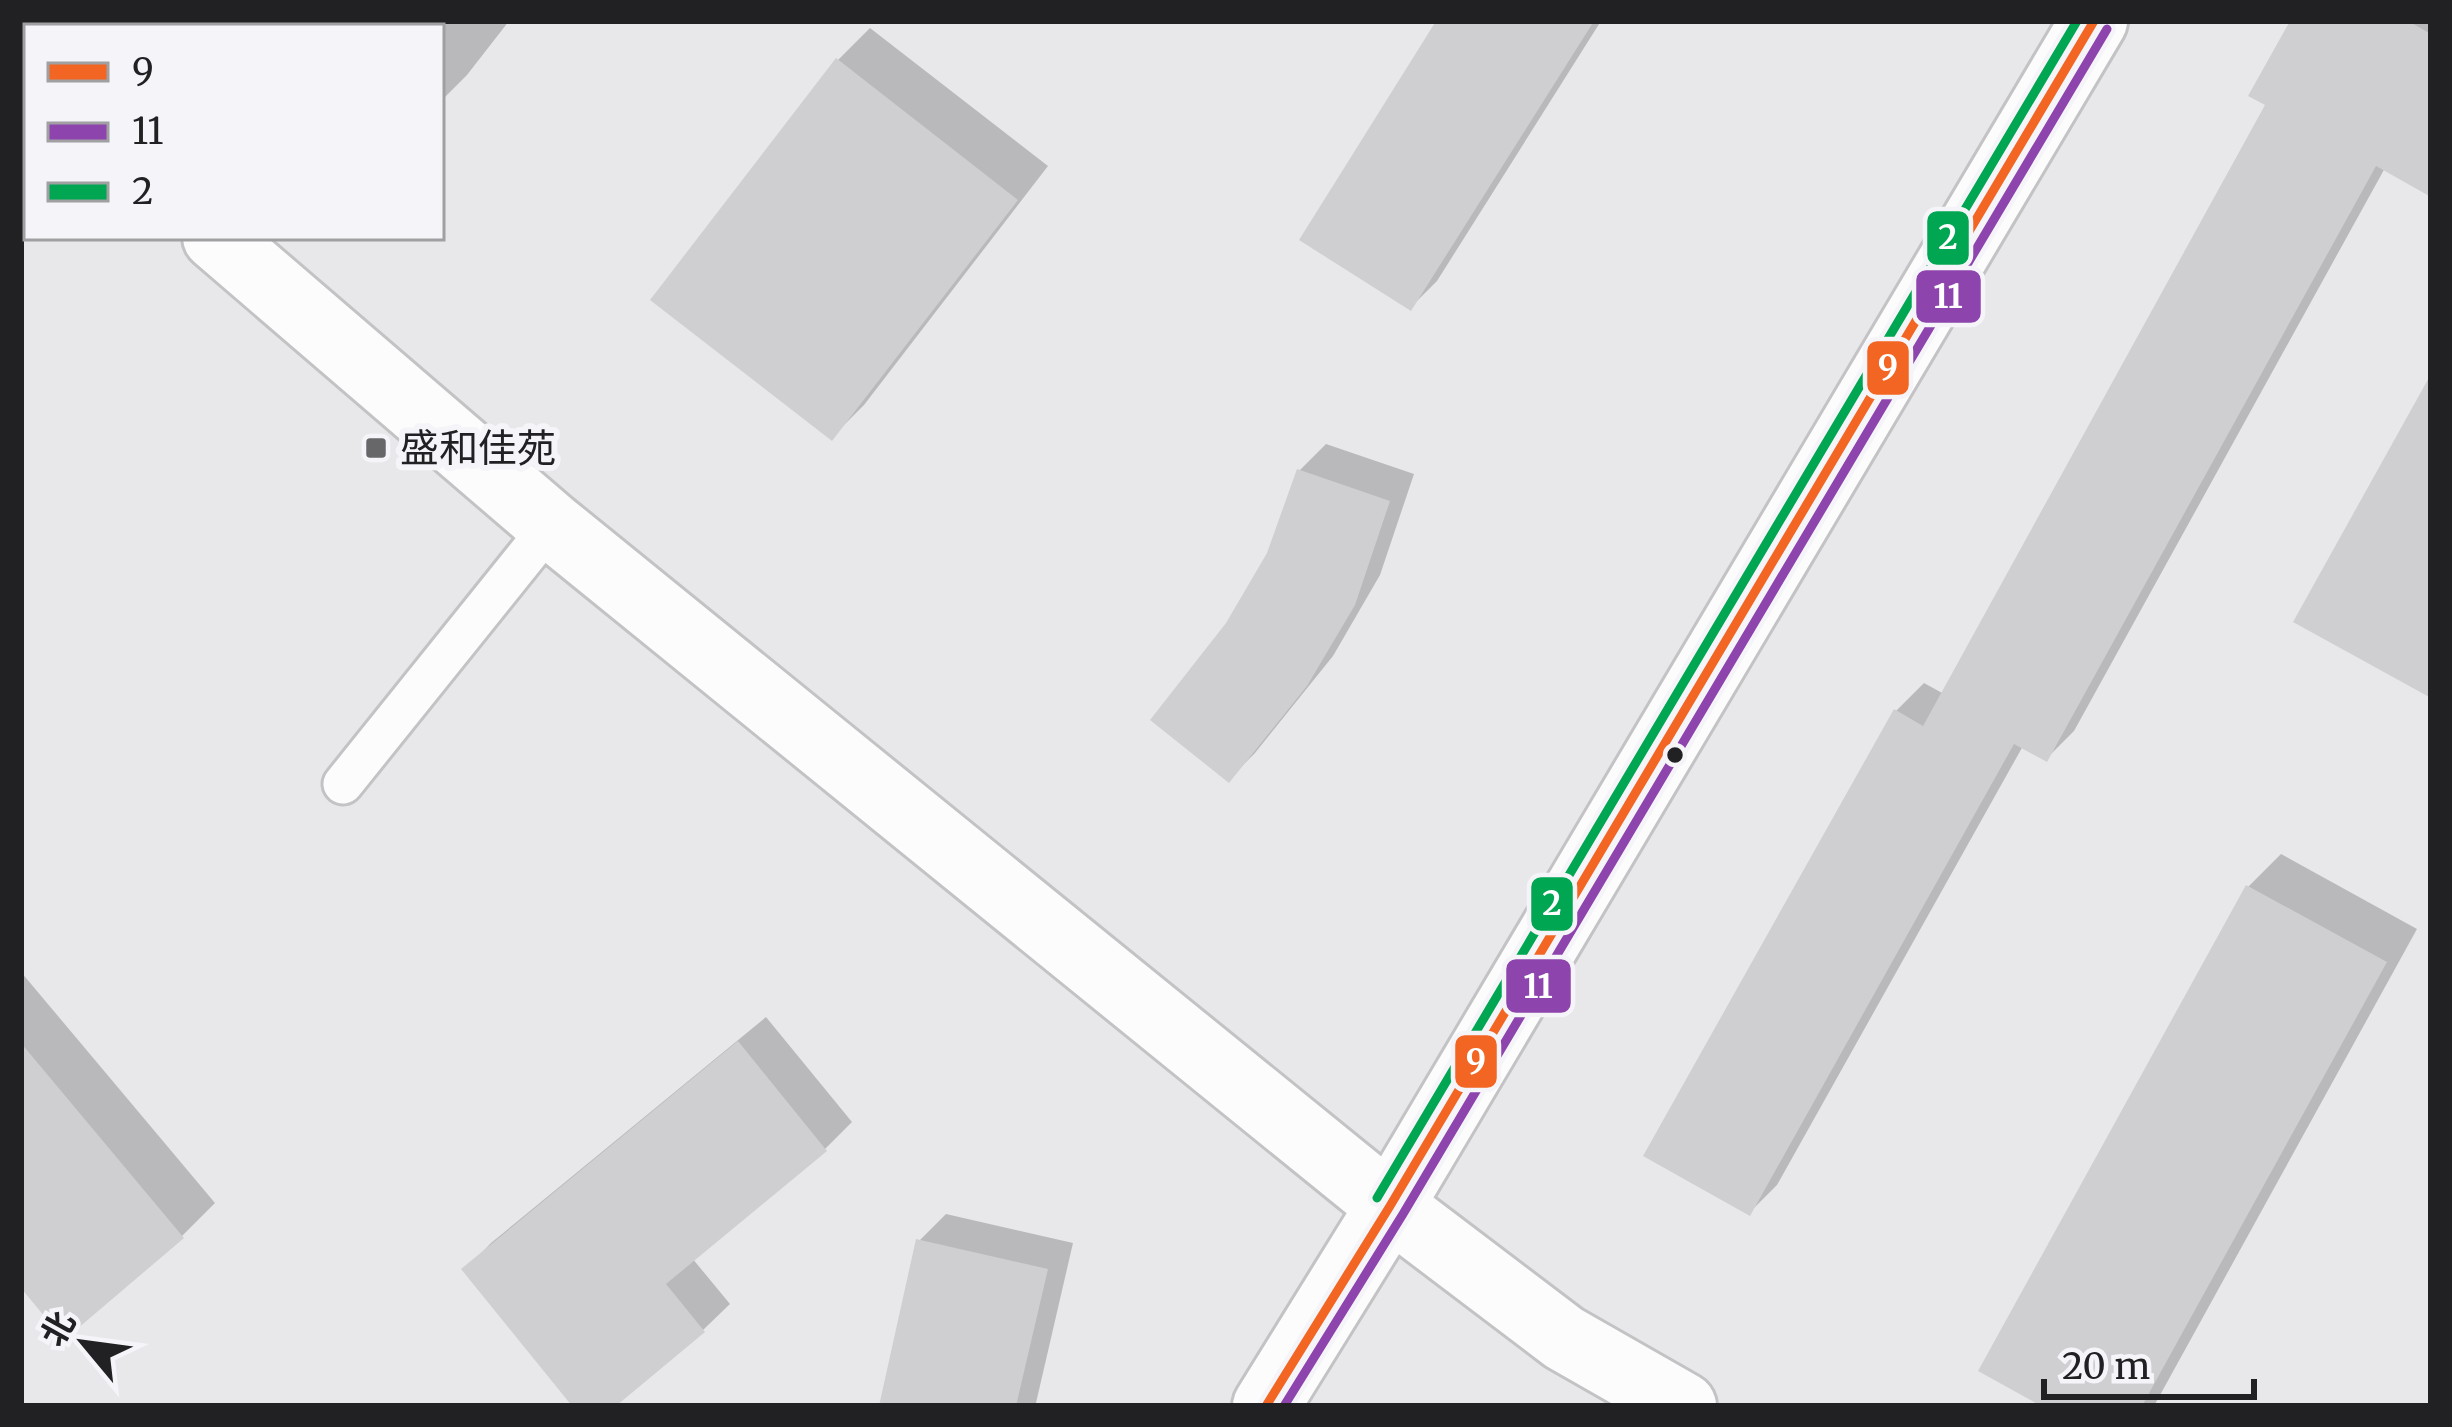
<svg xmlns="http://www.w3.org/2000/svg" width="2452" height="1427" viewBox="0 0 2452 1427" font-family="Merriweather,'Noto Sans SC',serif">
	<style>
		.shadow { fill: #0003 }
		.building { fill: #cfcfd1 }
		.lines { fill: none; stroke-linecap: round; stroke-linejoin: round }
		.service-casing { stroke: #c3c3c5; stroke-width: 45 }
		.tertiary-casing { stroke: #c3c3c5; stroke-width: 72 }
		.service { stroke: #fcfcfc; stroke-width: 39 }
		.tertiary { stroke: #fcfcfc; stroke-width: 66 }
		.bus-1-casing { stroke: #f5f5f9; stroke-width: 18 }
		.bus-2-casing { stroke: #f5f5f9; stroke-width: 18 }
		.bus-3-casing { stroke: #f5f5f9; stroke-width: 18 }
		.bus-1 { stroke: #f26522; stroke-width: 9 }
		.bus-2 { stroke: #8e44ad; stroke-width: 9 }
		.bus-3 { stroke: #00a651; stroke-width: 9 }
		.poi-dot { fill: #676769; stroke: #f5f5f9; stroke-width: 4.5 }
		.bus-dot { fill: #212123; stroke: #f5f5f9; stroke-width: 4.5 }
		.labels { text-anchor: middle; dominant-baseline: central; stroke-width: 12; stroke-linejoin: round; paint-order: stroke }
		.poi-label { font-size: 39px; fill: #212123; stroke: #f5f5f9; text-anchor: start }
		.line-badge { stroke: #f5f5f9; stroke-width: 4.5 }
		.badge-label { font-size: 33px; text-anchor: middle; font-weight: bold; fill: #fff }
	</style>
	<rect width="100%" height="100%" fill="#e8e8eb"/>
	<g class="shadow">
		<path d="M 323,21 L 509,21 L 467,75 L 441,101 L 441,27 L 331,27 Z"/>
		<path d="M 1440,21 L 1601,21 L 1437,281 L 1411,307 Z"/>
		<path d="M 2293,21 L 2431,21 L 2431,193 L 2385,168 L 2074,731 L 2046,759 L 2023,746 L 1777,1185 L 1749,1213 L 1896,711 L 1924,683 L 1944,694 L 2269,104 Z"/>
		<path d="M 870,28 L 1048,166 L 864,405 L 832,437 L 838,60 Z"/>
		<path d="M 1326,444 L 1414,474 L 1380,575 L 1333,656 L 1255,753 L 1229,779 L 1229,625 L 1270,555 L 1300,470 Z"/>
		<path d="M 2281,854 L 2417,929 L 2154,1406 L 2047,1406 L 2248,887 Z"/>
		<path d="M 21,972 L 215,1203 L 182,1236 L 64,1336 L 21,1284 Z"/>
		<path d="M 766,1017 L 852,1122 L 825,1149 L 692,1258 L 730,1304 L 703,1330 L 612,1406 L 576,1406 L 465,1270 L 491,1243 Z"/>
		<path d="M 946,1214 L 1073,1243 L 1036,1403 L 1033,1406 L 882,1406 L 919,1241 Z"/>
	</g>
	<g class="building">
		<path d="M 1436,21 L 1594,21 L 1411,311 L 1299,240 Z"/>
		<path d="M 2290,21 L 2408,21 L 2431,34 L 2431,197 L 2376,166 L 2047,762 L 2014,744 L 1750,1216 L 1643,1156 L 1894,709 L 1923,726 L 2265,105 L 2248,96 Z"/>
		<path d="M 836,58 L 1018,200 L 832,441 L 650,300 Z"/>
		<path d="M 2431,374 L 2431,698 L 2293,622 Z"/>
		<path d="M 1297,469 L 1390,501 L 1355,605 L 1307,686 L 1229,783 L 1150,720 L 1226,623 L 1267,553 Z"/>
		<path d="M 2246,885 L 2387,962 L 2142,1406 L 2041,1406 L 1978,1371 Z"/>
		<path d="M 738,1041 L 827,1151 L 666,1284 L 705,1332 L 616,1406 L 572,1406 L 461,1269 Z"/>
		<path d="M 21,1043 L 184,1238 L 64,1340 L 21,1288 Z"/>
		<path d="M 916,1239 L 1048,1269 L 1016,1406 L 879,1406 Z"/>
	</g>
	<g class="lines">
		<g class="service-casing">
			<path id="service" d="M 343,784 L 551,525"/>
		</g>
		<g class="tertiary-casing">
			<g id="tertiary">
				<path d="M 21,70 L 27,75"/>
				<path d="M 216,237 L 551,525 L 1390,1206 L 1564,1338 L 1683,1406"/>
				<path d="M 1266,1406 L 1390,1206 L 2094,21"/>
			</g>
		</g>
		<use href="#service" class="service"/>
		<use href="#tertiary" class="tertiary"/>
		<g class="bus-1-casing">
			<path id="bus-1" d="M 1266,1406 L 1390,1206 L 2094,21"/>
		</g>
		<g class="bus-2-casing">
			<path id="bus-2" d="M 1284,1406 L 1403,1214 L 2107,29"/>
		</g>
		<g class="bus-3-casing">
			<path id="bus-3" d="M 1377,1198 L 2077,21"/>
		</g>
		<use href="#bus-1" class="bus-1"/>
		<use href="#bus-2" class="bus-2"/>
		<use href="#bus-3" class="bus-3"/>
	</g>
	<rect class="poi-dot" x="364" y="436" width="24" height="24" rx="6"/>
	<circle class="bus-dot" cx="1675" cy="755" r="10"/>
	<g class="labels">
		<g class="poi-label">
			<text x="400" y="448">盛和佳苑</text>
		</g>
	</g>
	<g class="line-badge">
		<rect x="1925" y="209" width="46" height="58" rx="12" fill="#00a651"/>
		<rect x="1914" y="268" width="69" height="57" rx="12" fill="#8e44ad"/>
		<rect x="1865" y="339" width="46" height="58" rx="12" fill="#f26522"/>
		<rect x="1529" y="875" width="46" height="58" rx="12" fill="#00a651"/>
		<rect x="1504" y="957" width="69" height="58" rx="12" fill="#8e44ad"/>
		<rect x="1453" y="1033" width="46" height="57" rx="12" fill="#f26522"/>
	</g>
	<g class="badge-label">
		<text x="1948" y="249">2</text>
		<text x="1948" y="308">11</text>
		<text x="1888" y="379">9</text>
		<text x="1552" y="915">2</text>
		<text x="1538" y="998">11</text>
		<text x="1476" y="1073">9</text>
	</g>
	<rect width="2452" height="1427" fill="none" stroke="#212123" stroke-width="48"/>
	<rect x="24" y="24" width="420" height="216" fill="#f5f5f9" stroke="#a0a0a3" stroke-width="3"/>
	<rect x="48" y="63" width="60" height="18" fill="#f26522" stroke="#a0a0a3" stroke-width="3"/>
	<text x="132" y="84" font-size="36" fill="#212123">9</text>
	<rect x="48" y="123" width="60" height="18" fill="#8e44ad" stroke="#a0a0a3" stroke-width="3"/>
	<text x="132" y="144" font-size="36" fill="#212123">11</text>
	<rect x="48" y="183" width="60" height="18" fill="#00a651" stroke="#a0a0a3" stroke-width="3"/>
	<text x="132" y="204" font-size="36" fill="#212123">2</text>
	<g transform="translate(84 1343) rotate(299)" stroke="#f5f5f9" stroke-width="9" paint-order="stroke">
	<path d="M0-9L21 45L0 30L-21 45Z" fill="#212123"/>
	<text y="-18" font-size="33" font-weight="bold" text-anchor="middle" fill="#212123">北</text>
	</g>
	<path d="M2044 1379v18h210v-18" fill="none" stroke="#212123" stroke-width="6"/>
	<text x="2062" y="1379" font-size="36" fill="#212123" stroke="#f5f5f9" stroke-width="9" paint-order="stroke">20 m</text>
</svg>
